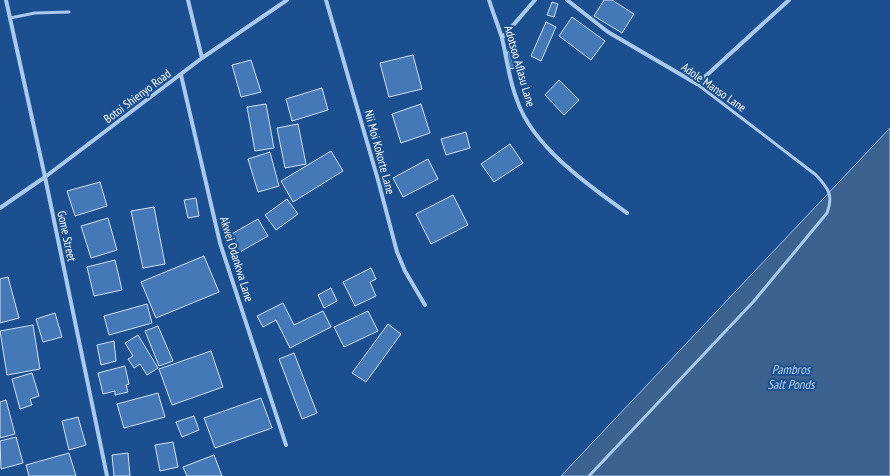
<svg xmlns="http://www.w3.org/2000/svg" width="890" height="476" font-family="'PT Sans Narrow',sans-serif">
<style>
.water{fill:#3c6290;stroke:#9cc4f0}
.building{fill:#4478b7;stroke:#cfe3fa}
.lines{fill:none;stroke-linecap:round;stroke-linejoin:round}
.lane{stroke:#a9c9ee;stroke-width:3}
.street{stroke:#a9c9ee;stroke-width:4}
.labels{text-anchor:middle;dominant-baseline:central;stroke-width:4;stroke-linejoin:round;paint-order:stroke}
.street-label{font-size:12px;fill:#fff;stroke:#1b4f8f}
.water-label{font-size:13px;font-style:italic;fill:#b5d3f5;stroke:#1b4f8f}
</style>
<rect width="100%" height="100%" fill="#1b4f8f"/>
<path class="water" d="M 890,128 L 890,476 L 561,476 Z"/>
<path class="building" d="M 604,0 L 612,0 L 634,14 L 622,33 L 594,16 Z
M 552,2 L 558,4 L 554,17 L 547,15 Z
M 572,17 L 605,41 L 591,60 L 559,36 Z
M 546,22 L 556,27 L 541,61 L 531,56 Z
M 516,51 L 517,68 L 508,69 L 507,52 Z
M 413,55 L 422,89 L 389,97 L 380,63 Z
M 251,60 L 261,92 L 241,97 L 232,65 Z
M 559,80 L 579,100 L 564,115 L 545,95 Z
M 322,88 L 328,110 L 292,121 L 286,99 Z
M 266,104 L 274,148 L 255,151 L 247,107 Z
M 421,104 L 430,133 L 401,143 L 392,114 Z
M 298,124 L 306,164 L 285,168 L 277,128 Z
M 466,132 L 470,148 L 446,155 L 441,139 Z
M 510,144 L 523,163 L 494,182 L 481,164 Z
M 331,151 L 343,171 L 293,202 L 281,181 Z
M 270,152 L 279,186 L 258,192 L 248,159 Z
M 428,159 L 438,179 L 403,197 L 393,178 Z
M 100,182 L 107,206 L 75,216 L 67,191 Z
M 453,195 L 468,225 L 431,244 L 416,214 Z
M 196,198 L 199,216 L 188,218 L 184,200 Z
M 287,199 L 298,214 L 276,230 L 265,215 Z
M 154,207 L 165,264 L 143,268 L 131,211 Z
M 108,218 L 117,250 L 91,258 L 81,226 Z
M 258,219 L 268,236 L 238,253 L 228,236 Z
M 204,256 L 219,292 L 156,318 L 141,282 Z
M 115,260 L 122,290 L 94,296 L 87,267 Z
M 371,268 L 376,279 L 370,282 L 376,296 L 355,306 L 343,282 Z
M 8,277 L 19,318 L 0,323 L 0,279 Z
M 331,288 L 337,301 L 324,308 L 318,295 Z
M 283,303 L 294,325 L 323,311 L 331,327 L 290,348 L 276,320 L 263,327 L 257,316 Z
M 147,304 L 152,323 L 109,335 L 104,316 Z
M 368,311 L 378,331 L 344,347 L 334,327 Z
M 55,313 L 62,337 L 43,342 L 36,319 Z
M 388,324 L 401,334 L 366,382 L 352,373 Z
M 33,325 L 40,369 L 7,375 L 0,331 Z
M 158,326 L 173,361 L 159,366 L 145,331 Z
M 138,335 L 158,368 L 147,375 L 140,364 L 134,368 L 128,359 L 133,356 L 125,343 Z
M 114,341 L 116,361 L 101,365 L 97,345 Z
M 211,351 L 223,387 L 172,405 L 159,369 Z
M 294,353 L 317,413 L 302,419 L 279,359 Z
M 125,366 L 129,384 L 126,385 L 128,392 L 115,395 L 115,391 L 103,394 L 98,373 Z
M 32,373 L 39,396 L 30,399 L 32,405 L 20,409 L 12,379 Z
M 158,393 L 165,417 L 124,428 L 117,404 Z
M 261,398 L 272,428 L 215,448 L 204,418 Z
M 6,400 L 15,434 L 0,438 L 0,402 Z
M 194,416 L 199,430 L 182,437 L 176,422 Z
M 78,417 L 86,445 L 69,450 L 62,421 Z
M 16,437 L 23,463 L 1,469 L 0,441 Z
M 173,442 L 178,467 L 160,471 L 155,445 Z
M 69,453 L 76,476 L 29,476 L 26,465 Z
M 128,453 L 130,476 L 114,476 L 112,455 Z
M 214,455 L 222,476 L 187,476 L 183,467 Z"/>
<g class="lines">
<path class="lane" d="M 10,18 L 35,13 L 69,12
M 589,476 L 754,301 L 827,213 C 834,195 828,188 816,175 L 697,84"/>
<path class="street" d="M 6,0 L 45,177 L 107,476
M 188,0 L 202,58
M 326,0 L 378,180 L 397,252 L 405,271 L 425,305
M 489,0 C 493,13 498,25 502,38 C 507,59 509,80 517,100 C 532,146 589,186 627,213
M 567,0 L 608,32 L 697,84 L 789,0
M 502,38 L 535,0
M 181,75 L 220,243 L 286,445
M 0,208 L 45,177 L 202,58 L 287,0"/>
</g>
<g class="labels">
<g class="street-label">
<text transform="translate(520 66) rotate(74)">Adotsoo Aflasu Lane</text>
<text transform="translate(714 87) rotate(35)">Adole Manso Lane</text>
<text transform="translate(137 96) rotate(-37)">Botoi Shienyo Road</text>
<text transform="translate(380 152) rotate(75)">Nii Moi Kokorte Lane</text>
<text transform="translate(67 236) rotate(78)">Gome Street</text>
<text transform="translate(237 259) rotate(73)">Akwei Odankwa Lane</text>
</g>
<g class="water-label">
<text x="791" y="369">Pambros<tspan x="791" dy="15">Salt Ponds</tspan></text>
</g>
</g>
</svg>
